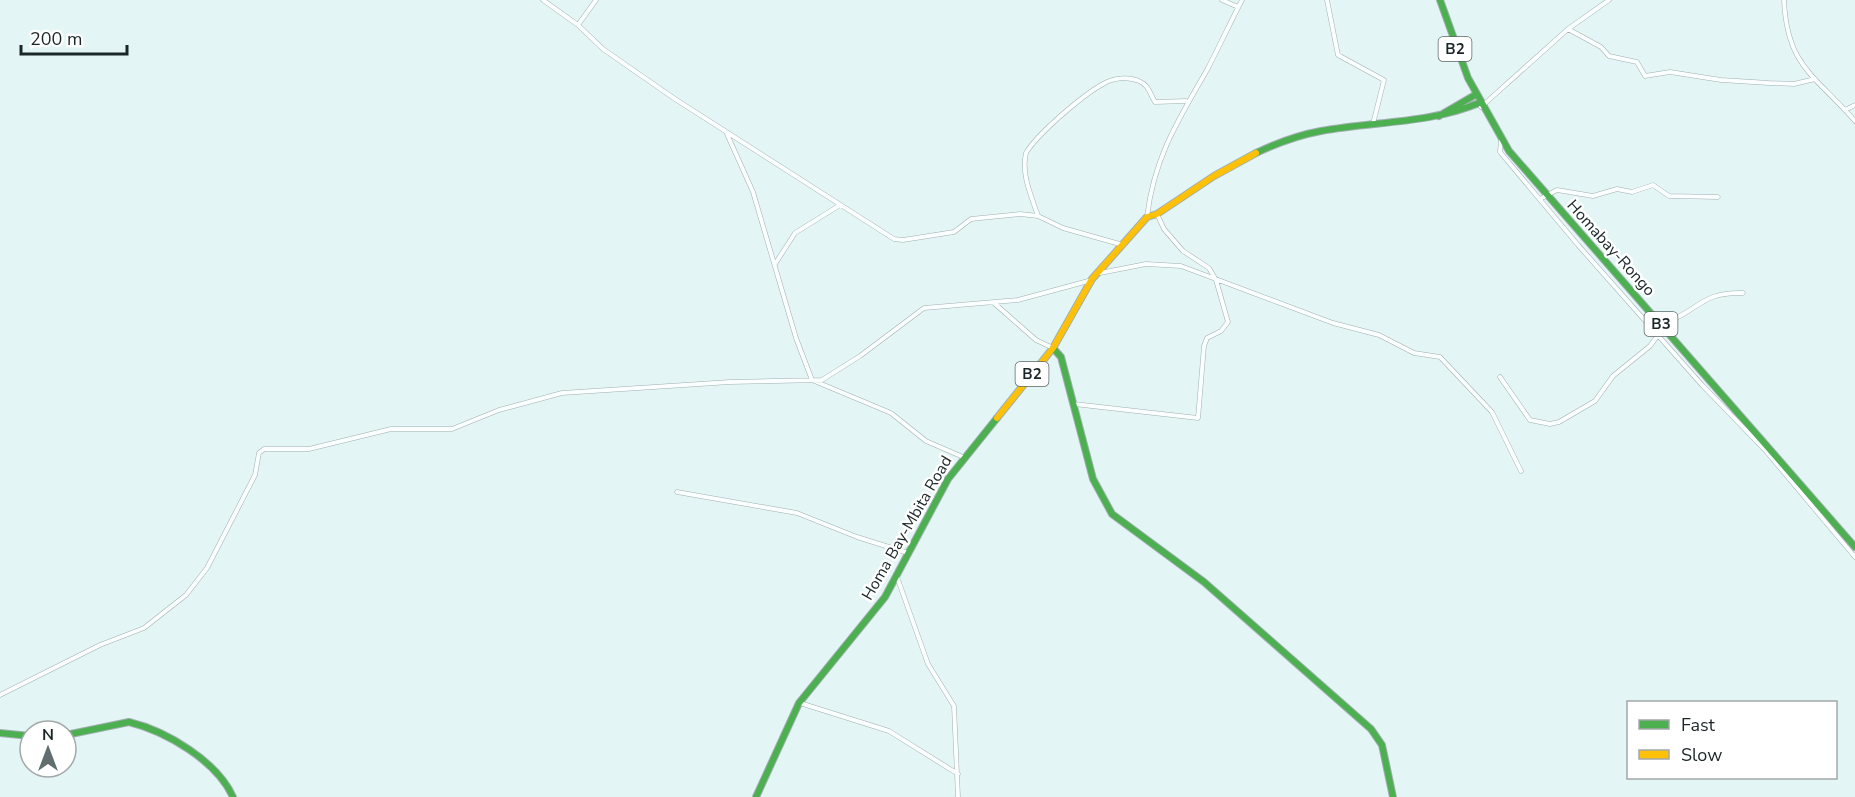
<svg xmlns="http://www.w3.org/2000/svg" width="1855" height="797" font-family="'Nunito Sans',sans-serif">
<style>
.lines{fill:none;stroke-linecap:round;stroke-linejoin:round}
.street-casing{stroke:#a1afaf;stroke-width:5}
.fast-casing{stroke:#a1afaf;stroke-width:8}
.slow-casing{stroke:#a1afaf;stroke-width:8}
.street{stroke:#fbfefe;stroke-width:4}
.fast{stroke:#4caf50;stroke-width:6}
.slow{stroke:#ffc107;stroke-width:6}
.labels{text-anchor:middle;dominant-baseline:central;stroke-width:5;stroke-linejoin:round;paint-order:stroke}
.shield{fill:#fff;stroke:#5f6768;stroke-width:1.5}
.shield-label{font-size:15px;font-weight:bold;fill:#1a2627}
.street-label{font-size:16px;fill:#1a2627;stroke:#fff}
</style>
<rect width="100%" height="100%" fill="#e3f5f5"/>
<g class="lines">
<defs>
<path id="street" d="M 543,0 L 578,25 L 603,49 L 675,99 L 894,239 L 903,240 L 954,232 L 971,219 L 1020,214 L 1038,216 L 1063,228 L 1123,245
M 1222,0 L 1238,7
M 1327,0 L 1338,55 L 1384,80 L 1373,124
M 1784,0 C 1787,67 1815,75 1855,121
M 578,25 L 596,0
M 1568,29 L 1601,47 L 1609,56 L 1637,62 L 1645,76 L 1670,72 L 1721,80 L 1769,83 L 1794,84 L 1815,79
M 1481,107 L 1568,29 L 1609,0
M 1845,110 L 1855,105
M 727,134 L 753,192 L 796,338 L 812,380 L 891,413 L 926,441 L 963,457
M 1501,139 L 1500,152 L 1578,245 L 1702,385 L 1765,450 L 1855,557
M 1540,199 L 1557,190 L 1593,196 L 1617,189 L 1632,192 L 1653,185 L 1669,196 L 1718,197
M 1038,216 C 1031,195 1021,174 1026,153 C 1037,134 1083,95 1103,84 C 1113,78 1128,76 1139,81 C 1149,85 1150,94 1155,102 L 1186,101
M 1147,217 C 1154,158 1178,120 1207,70 C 1219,47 1230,23 1242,0
M 775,264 L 795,233 L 840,205
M 1100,273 L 1146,264 L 1181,266 L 1333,323 L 1379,335 L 1414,353 L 1440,357 L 1492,412 L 1521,471
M 994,303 L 1036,340 L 1053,348
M 1658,320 L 1662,317 L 1672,320 C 1701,307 1704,292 1743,293
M 1500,377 L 1530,420 L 1550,424 L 1559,422 L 1595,401 L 1613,376 L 1650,346 L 1658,335
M 1074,404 L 1198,418 L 1204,346 L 1207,338 L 1221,331 L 1228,322 L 1216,280 L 1209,268 L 1183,251 L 1164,229 L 1157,214
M 677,492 L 797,513 L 857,537 L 908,553
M 897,577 L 928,664 L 954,706 L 958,797
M 0,695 L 100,645 L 144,628 L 186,595 L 207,568 L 255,475 L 259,453 L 264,449 L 309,449 L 391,429 L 452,429 L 499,410 L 562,393 L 730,382 L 822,380 L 860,356 L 924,308 L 1018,300 L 1092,280
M 800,703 L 889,731 L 958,774"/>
<path id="fast" d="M 1440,0 L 1468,78 L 1509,151 L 1855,547
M 1439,116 L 1475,95
M 1256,153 C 1277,143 1299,135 1321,131 C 1375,121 1428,124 1479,103
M 1053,348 L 1061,357 L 1093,479 L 1112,514 L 1204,582 L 1371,729 L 1382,745 L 1393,797
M 0,733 L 30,736
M 66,735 L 129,722 C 166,731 217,761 233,797
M 756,797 L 799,703 L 885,597 L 948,479 L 997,418"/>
<path id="slow" d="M 997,418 L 1053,348 L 1092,279 L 1147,217 L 1157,214 L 1214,176 L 1256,153"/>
</defs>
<use href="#street" class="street-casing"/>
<use href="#fast" class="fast-casing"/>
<use href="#slow" class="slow-casing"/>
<use href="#street" class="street"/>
<use href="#fast" class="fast"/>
<use href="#slow" class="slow"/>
</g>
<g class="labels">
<g class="shield">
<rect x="1438.5" y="37" width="33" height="24" rx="4.5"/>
<rect x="1644.5" y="312" width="33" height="24" rx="4.5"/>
<rect x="1015.5" y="362" width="33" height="24" rx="4.5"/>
</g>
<g class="shield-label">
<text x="1455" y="49">B2</text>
<text x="1661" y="324">B3</text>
<text x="1032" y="374">B2</text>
</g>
<g class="street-label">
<text transform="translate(1611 248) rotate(48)">Homabay-Rongo</text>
<text transform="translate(907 528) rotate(-60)">Homa Bay-Mbita Road</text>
</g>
</g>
<rect x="1627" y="701" width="210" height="78" fill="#ffffff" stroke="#a3a8a9" stroke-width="1.5"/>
<rect x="1639" y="720" width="30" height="9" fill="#4caf50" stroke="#a3a8a9" stroke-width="1.5"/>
<text x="1681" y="731" font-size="18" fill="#1a2627">Fast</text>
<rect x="1639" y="750" width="30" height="9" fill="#ffc107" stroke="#a3a8a9" stroke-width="1.5"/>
<text x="1681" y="761" font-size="18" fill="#1a2627">Slow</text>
<g transform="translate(48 749)"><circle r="28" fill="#ffffff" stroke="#a3a8a9" stroke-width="1.5"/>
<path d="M0-4.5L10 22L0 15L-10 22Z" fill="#606e6f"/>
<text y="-9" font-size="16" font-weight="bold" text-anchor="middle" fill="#1a2627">N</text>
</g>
<path d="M21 45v9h106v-9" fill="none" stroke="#1a2627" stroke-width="3"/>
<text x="30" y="45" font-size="18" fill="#1a2627" stroke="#ffffff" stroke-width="4.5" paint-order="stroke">200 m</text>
</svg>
